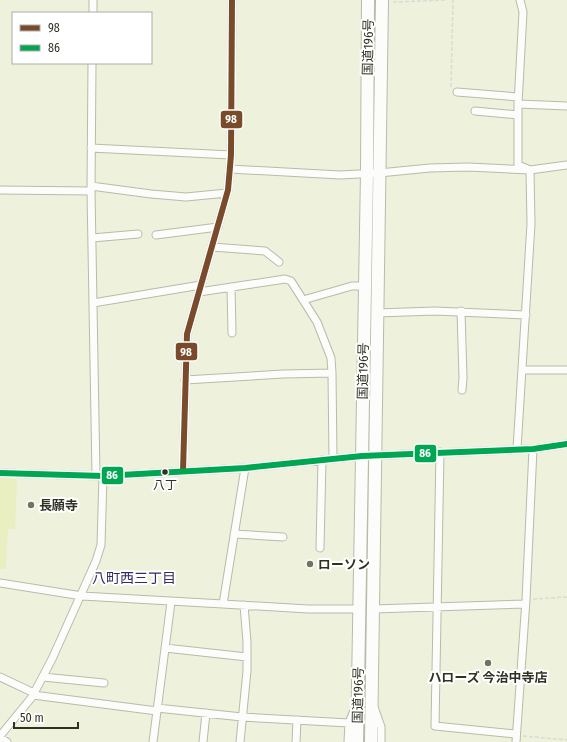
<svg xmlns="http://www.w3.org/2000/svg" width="567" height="742" font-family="'Fira Sans Condensed','Noto Sans JP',sans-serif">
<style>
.green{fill:#eaefc2}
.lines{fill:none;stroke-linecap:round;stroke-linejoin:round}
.street-casing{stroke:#b8bbaa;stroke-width:9}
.highway-casing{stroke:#b8bbaa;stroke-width:14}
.path{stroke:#dadbd5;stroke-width:1.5;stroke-dasharray:4 2;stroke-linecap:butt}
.street{stroke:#fcfdfa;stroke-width:7}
.highway{stroke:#fcfdfa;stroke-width:12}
.bus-1-casing{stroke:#fff;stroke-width:9}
.bus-2-casing{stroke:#fff;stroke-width:9}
.bus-1{stroke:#7a4b2a;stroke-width:6}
.bus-2{stroke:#00a651;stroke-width:6}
.bus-dot{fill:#303123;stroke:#fff;stroke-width:1.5}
.poi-dot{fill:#727463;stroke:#fff;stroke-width:1.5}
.labels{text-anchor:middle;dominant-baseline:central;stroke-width:4;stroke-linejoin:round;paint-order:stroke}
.bus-label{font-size:12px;fill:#303123;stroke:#fff}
.street-label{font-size:13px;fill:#303123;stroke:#fff}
.poi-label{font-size:13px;font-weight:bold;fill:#303123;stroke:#fff;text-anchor:start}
.neighbourhood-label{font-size:14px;fill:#372b67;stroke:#fff}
.line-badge{stroke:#fff;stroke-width:1.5}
.badge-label{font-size:11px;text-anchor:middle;font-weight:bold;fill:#fff}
</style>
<rect width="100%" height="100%" fill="#eef1db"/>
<path class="green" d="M 0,478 L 17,479 L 15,529 L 8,529 L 6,569 L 0,569 Z"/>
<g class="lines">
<defs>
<path id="street" d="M 93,13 L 93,0
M 92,63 L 91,191 L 96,475
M 457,92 L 518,97
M 518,104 L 567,106
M 475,111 L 518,115
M 91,148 L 231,155
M 230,169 L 340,175 L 379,173 L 430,168 L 468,167 L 530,170 L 567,165
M 91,186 L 151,194 L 186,197 L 227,193
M 0,190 L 91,191
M 156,235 L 218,227
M 92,238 L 138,234
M 212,247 L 265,251 L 279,262
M 231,287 L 232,333
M 199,292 L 285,279 L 291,281 L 317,322 L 331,358 L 332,373 L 333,459
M 303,300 L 352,286 L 365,286
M 93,303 L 201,285
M 461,311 L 463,378 L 462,390
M 377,313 L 435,311 L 526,315
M 522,370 L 567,370
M 185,380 L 283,374 L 332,373
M 517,449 L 531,224 L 530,170 L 518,165 L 518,104 L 523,12 L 520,0
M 440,452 L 435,726 L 516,734
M 183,471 L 187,334 L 228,190 L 231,155 L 232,0
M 0,473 L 103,476 L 245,468 L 362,456 L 533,449 L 567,444
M 234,534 L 283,537
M 320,548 L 322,460
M 0,583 L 82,596 L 223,604 L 245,468
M 223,604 L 308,609 L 361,609
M 374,609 L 525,604
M 165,648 L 247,657
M 0,677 L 34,693
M 43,677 L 104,683
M 33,695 L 157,711
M 374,707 L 381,727 L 381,742
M 157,708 L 242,717 L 349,723
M 0,736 L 32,697 L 52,659 L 96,561 L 101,545 L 103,476
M 0,738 L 7,742
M 153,742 L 171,602
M 203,742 L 206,713
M 240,742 L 247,671 L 247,642 L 244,605
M 296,742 L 297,720
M 348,742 L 349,723 L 355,708
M 516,742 L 526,600 L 533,449"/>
<path id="highway" d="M 357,742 L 367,173 L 368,0
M 371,742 L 382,0"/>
</defs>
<use href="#street" class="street-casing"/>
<use href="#highway" class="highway-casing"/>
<path class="path" d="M 393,2 L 447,0
M 451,87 L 453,0
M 533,599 L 567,597
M 523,736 L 567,740"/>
<use href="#street" class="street"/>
<use href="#highway" class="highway"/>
<defs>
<path id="bus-1" d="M 183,471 L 187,334 L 228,190 L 231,155 L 232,0"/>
<path id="bus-2" d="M 0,473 L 103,476 L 245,468 L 362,456 L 533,449 L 567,444"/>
</defs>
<use href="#bus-1" class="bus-1-casing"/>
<use href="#bus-2" class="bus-2-casing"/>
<use href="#bus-1" class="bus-1"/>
<use href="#bus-2" class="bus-2"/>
</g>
<circle class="bus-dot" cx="165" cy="472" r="3.5"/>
<g class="poi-dot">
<circle cx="31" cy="505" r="4"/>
<circle cx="310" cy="564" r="4"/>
<circle cx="488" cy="663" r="4"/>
</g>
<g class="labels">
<g class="bus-label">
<text x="165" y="485">八丁</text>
</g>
<g class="street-label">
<text transform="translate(368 47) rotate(-89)">国道196号</text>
<text transform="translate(363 371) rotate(-89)">国道196号</text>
<text transform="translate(358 695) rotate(-89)">国道196号</text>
</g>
<g class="poi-label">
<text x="39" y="505">長願寺</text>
<text x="318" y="564">ローソン</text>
<text x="488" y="677" text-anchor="middle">ハローズ 今治中寺店</text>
</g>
<g class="neighbourhood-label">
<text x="134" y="578">八町西三丁目</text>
</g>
</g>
<g class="line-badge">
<rect x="220" y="110" width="23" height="19" rx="4" fill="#7a4b2a"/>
<rect x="175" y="342" width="23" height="19" rx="4" fill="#7a4b2a"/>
<rect x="414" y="444" width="23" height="19" rx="4" fill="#00a651"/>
<rect x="101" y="466" width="23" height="19" rx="4" fill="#00a651"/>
</g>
<g class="badge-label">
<text x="231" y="123">98</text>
<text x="186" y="356">98</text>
<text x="425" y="457">86</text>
<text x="112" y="479">86</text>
</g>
<rect x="12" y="12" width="140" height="52" fill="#ffffff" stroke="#acada7"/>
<rect x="20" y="25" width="20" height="6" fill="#7a4b2a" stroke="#acada7"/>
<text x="48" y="32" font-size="12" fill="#303123">98</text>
<rect x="20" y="45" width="20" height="6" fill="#00a651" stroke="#acada7"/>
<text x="48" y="52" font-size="12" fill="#303123">86</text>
<path d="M14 722v6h64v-6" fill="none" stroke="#303123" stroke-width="2"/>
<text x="20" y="722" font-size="12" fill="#303123" stroke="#ffffff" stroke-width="3" paint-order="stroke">50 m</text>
</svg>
